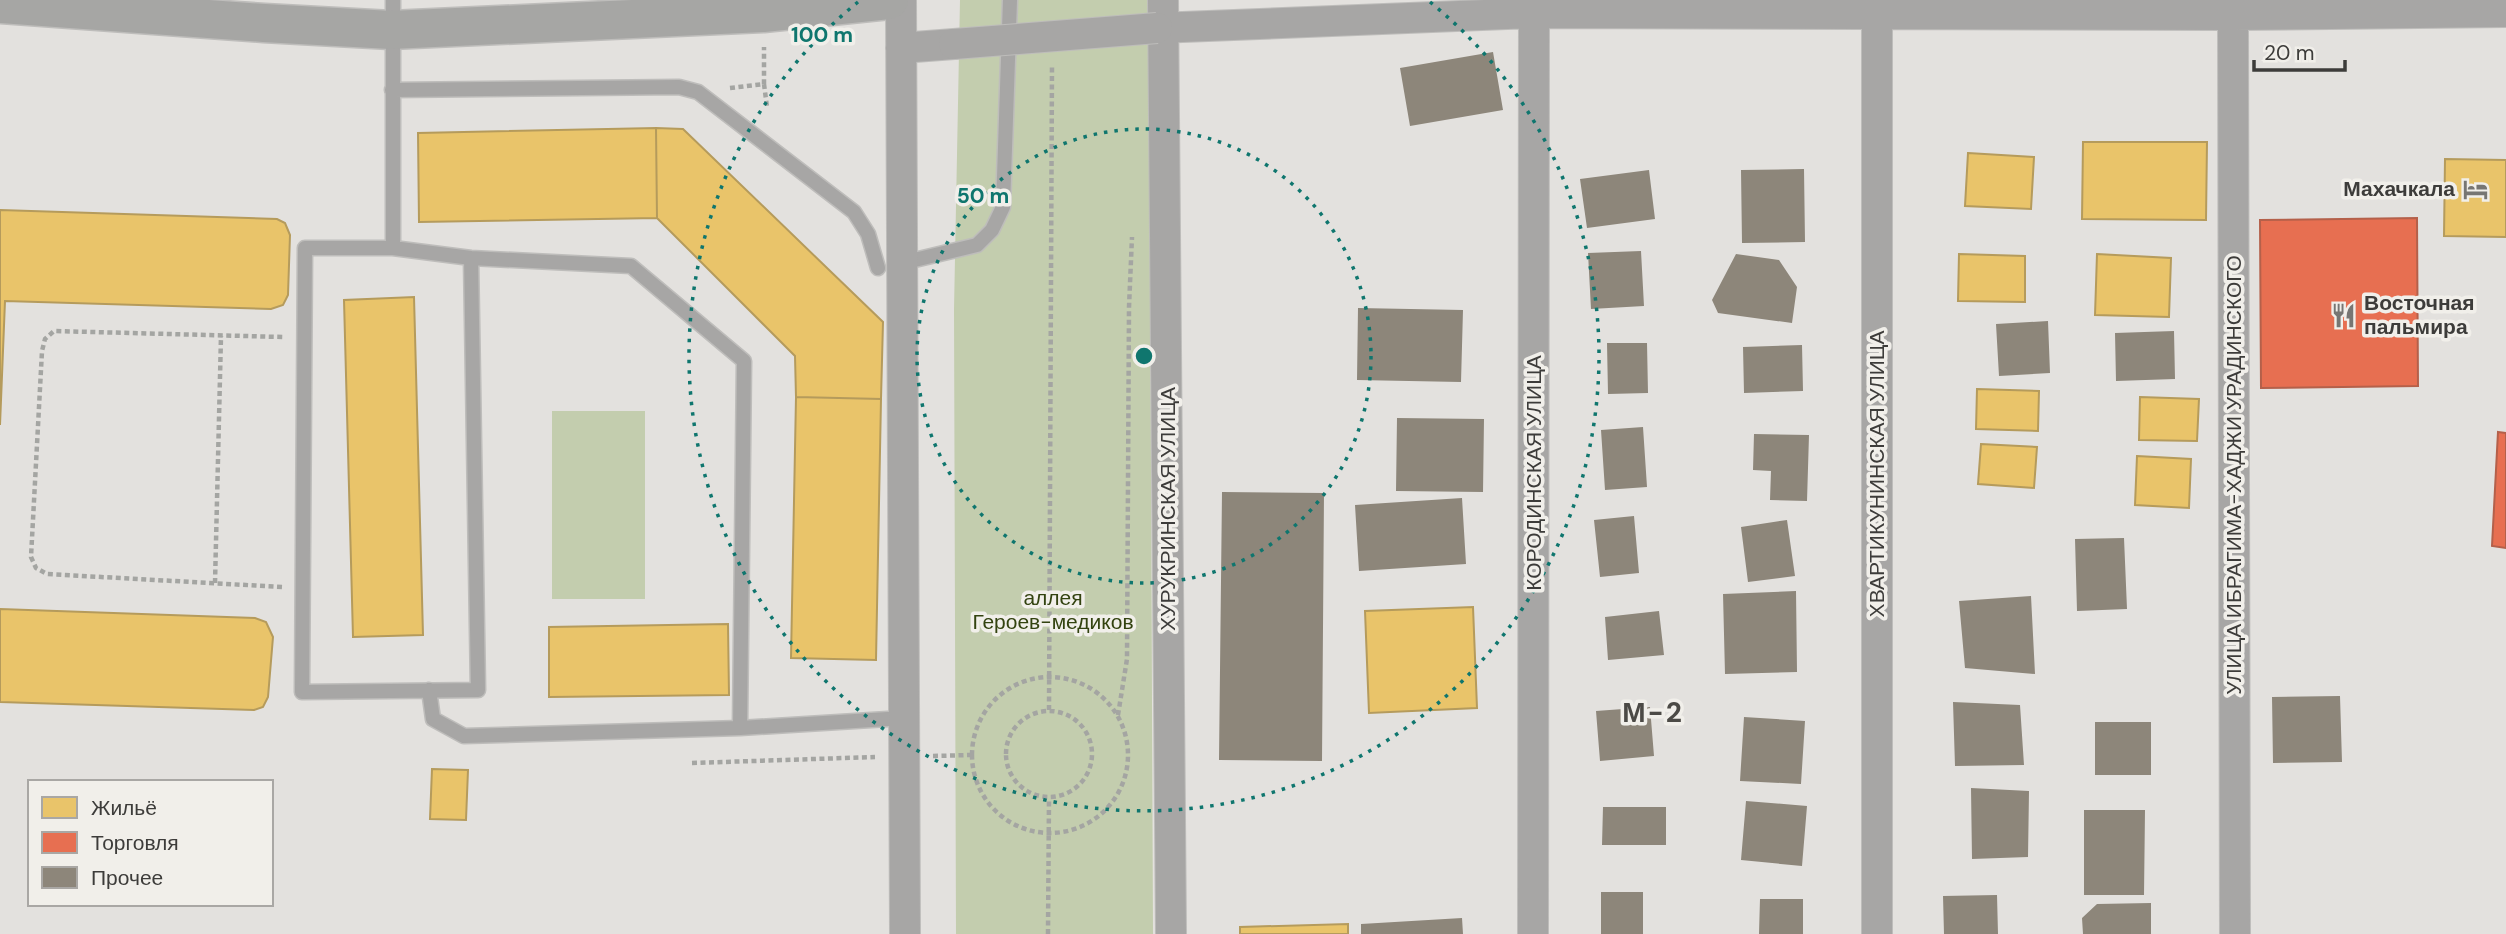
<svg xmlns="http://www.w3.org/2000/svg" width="2506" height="934" font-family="'DM Sans',sans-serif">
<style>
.green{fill:#c3cdae}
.homes{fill:#e9c46a;stroke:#b59b5c;stroke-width:2}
.shops{fill:#e76f51;stroke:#b4604a;stroke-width:2}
.building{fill:#8d867a}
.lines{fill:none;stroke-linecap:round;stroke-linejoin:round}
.lane-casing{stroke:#bebdbb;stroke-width:17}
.street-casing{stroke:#bebdbb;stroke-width:32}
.secondary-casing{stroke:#bebdbb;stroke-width:41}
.path{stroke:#a4a5a2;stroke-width:4.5;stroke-dasharray:5 3.5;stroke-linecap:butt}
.lane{stroke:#a7a6a5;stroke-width:14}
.street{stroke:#a7a6a5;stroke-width:30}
.secondary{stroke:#a6a6a4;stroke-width:38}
.street-bridge-casing{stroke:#bebdbb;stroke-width:32;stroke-linecap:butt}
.street-bridge{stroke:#a7a6a5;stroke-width:30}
.ring{fill:none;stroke:#0f766e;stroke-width:3.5;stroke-dasharray:3.5 7}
.labels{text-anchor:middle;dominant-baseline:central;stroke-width:7;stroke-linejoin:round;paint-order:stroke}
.poi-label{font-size:21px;font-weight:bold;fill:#3d3c3a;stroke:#f1efea;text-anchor:end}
.street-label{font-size:21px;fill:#3d3c3a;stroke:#f1efea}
.park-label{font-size:21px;fill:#334310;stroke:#f1efea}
.district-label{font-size:28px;font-weight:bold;letter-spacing:2px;fill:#4c4a46;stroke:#f1efea}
.centre{fill:#0f766e;stroke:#f1efea;stroke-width:3.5}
.ring-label{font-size:21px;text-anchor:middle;font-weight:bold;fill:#0f766e;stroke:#f1efea;stroke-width:7;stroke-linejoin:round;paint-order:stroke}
</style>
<rect width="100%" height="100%" fill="#e3e1de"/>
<path class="green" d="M 960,0 L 1149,0 L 1153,934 L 956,934 L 954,310 Z
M 552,411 L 645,411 L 645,599 L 552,599 Z"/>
<path class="homes" d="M 656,128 L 683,129 L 883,322 L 881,399 L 796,397 L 795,356 L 657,218 Z
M 656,128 L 657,218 L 419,222 L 418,133 Z
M 2083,142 L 2207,142 L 2206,220 L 2082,219 Z
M 1968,153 L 2034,157 L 2031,209 L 1965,206 Z
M 2445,159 L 2506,160 L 2506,237 L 2444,236 Z
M 0,210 L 277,219 L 285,223 L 290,235 L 288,295 L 283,305 L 271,309 L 5,301 L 0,425 Z
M 1959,254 L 2025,256 L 2025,302 L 1958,301 Z
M 2097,254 L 2171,258 L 2169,317 L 2095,315 Z
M 414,297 L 423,635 L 353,637 L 344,300 Z
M 1977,389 L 2039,391 L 2038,431 L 1976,429 Z
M 796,397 L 881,399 L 876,660 L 791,658 Z
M 2140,397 L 2199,399 L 2197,441 L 2139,440 Z
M 1981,444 L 2037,447 L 2034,488 L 1978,484 Z
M 2137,456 L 2191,459 L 2189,508 L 2135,505 Z
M 1473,607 L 1477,708 L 1369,713 L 1365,611 Z
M 0,609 L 255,618 L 266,622 L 273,637 L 268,697 L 263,707 L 254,710 L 0,702 Z
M 728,624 L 729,695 L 549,697 L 549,627 Z
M 432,769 L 468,770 L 466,820 L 430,819 Z
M 1348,924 L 1348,934 L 1240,934 L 1240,927 Z"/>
<path class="shops" d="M 2417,218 L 2418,386 L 2261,388 L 2260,220 Z
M 2498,432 L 2506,433 L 2506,548 L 2492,546 Z"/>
<path class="building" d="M 1493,52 L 1503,110 L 1410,126 L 1400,68 Z
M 1804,169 L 1805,242 L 1742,243 L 1741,170 Z
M 1649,170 L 1655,219 L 1587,228 L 1580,179 Z
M 1641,251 L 1644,306 L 1591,309 L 1588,253 Z
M 1736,254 L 1779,260 L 1797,287 L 1792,323 L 1718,313 L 1712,300 Z
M 1358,308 L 1463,310 L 1461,382 L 1357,380 Z
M 2048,321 L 2050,373 L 1999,376 L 1996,324 Z
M 2174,331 L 2175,379 L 2116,381 L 2115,333 Z
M 1607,343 L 1647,343 L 1648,393 L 1608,394 Z
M 1802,345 L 1803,391 L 1744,393 L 1743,347 Z
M 1397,418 L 1484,419 L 1483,492 L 1396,491 Z
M 1643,427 L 1647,487 L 1605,490 L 1601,430 Z
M 1754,434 L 1809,435 L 1807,501 L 1770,500 L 1771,471 L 1753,470 Z
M 1222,492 L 1324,493 L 1322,761 L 1219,760 Z
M 1462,498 L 1466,564 L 1359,571 L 1355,505 Z
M 1634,516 L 1639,573 L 1600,577 L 1594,520 Z
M 1787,520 L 1795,576 L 1748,582 L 1741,527 Z
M 2124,538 L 2127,609 L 2077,611 L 2075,539 Z
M 1796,591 L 1797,672 L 1725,674 L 1723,594 Z
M 2031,596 L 2035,674 L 1965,668 L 1959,601 Z
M 1659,611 L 1664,655 L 1608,660 L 1605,617 Z
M 2340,696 L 2342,762 L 2273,763 L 2272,697 Z
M 1953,702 L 2020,705 L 2024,765 L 1955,766 Z
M 1650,707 L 1654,756 L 1600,761 L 1596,711 Z
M 1744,717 L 1805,721 L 1801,784 L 1740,781 Z
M 2095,722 L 2151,722 L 2151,775 L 2095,775 Z
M 1971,788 L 2029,791 L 2028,857 L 1972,859 Z
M 1746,801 L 1807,806 L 1802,866 L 1741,860 Z
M 1603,807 L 1666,807 L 1666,845 L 1602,845 Z
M 2084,810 L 2145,810 L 2144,895 L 2084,895 Z
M 1601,892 L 1643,892 L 1643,934 L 1601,934 Z
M 1997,895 L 1998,934 L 1944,934 L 1943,896 Z
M 1760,899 L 1803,899 L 1803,934 L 1759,934 Z
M 2151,903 L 2151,934 L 2083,934 L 2082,918 L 2097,904 Z
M 1462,918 L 1463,934 L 1361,934 L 1361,924 Z"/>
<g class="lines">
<defs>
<path id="lane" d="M 393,0 L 393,248 L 471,258 L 631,266 L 744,361 L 740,728
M 392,90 L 679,87 L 698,92 L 854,212 L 868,234 L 878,268
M 393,248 L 305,248 L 302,692 L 478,690 L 471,258
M 902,263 L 977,245 L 992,230 L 1003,207 L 1010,0
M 429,690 L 433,719 L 464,736 L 740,728 L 904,718"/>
<path id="street" d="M 901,0 L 905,934
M 1163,0 L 1171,934
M 2233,15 L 2235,934
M 1157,28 L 1535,13 L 2233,15 L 2506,12
M 901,48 L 954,44
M 1533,934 L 1534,0
M 1877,934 L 1877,14"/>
<path id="secondary" d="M 0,4 L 264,23 L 391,30 L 763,13 L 889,0"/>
</defs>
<use href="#lane" class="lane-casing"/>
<use href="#street" class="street-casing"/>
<use href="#secondary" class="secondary-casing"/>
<path class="path" d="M 764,84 L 767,107
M 730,88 L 764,84 L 764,47
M 215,583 L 221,336
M 282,587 L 47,574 L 36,568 L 31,557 L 42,351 L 45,339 L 54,331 L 283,337
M972 755a78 78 0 1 1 156 0a78 78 0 1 1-156 0Z
M 1049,710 L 1052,64
M1006 754a43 43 0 1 1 86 0a43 43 0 1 1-86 0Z
M 1118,715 L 1127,659 L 1129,307 L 1132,237
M 933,756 L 971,755
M 692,763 L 875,757
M 1048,934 L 1049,798"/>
<use href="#lane" class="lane"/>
<use href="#street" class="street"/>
<use href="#secondary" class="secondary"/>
<defs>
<path id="street-bridge" d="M 954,44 L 1157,28"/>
</defs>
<use href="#street-bridge" class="street-bridge-casing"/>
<use href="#street-bridge" class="street-bridge"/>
</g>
<g class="ring">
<circle cx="1144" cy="356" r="227"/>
<path d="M1430 2A455 455 0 1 1 858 2"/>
</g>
<defs>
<symbol id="hotel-bare" viewBox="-9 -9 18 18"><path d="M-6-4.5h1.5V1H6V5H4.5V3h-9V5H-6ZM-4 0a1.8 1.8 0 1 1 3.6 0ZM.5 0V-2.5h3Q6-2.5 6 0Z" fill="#777673" stroke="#f1efea" stroke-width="2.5" paint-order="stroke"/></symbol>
<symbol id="restaurant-bare" viewBox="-9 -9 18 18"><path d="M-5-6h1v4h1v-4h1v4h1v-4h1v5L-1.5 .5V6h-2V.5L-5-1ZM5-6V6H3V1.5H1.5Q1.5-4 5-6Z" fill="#777673" stroke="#f1efea" stroke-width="2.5" paint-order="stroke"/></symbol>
</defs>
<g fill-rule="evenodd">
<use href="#hotel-bare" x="2458" y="172" width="35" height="35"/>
<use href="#restaurant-bare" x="2326" y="298" width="35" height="35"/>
</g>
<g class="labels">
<g class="poi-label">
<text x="2455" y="189">Махачкала</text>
<text x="2364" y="303" text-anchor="start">Восточная<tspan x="2364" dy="24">пальмира</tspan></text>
</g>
<g class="street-label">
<text transform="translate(1534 473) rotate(-90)">КОРОДИНСКАЯ УЛИЦА</text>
<text transform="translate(1877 474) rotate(-90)">ХВАРТИКУНИНСКАЯ УЛИЦА</text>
<text transform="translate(2234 475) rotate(-90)">УЛИЦА ИБРАГИМА-ХАДЖИ УРАДИНСКОГО</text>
<text transform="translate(1168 509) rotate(-90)">ХУРУКРИНСКАЯ УЛИЦА</text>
</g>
<g class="park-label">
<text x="1053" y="598">аллея<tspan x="1053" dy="24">Героев-медиков</tspan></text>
</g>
<g class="district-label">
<text x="1653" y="712">М-2</text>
</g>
</g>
<circle cx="1144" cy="356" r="10" class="centre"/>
<g class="ring-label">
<text x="822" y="42">100 m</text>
<text x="983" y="203">50 m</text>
</g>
<rect x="28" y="780" width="245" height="126" fill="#f1efea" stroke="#a9a7a4" stroke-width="2"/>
<rect x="42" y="797" width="35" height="21" fill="#e9c46a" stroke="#a9a7a4" stroke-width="2"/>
<text x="91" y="815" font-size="21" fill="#3d3c3a">Жильё</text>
<rect x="42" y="832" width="35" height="21" fill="#e76f51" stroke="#a9a7a4" stroke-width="2"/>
<text x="91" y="850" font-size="21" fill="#3d3c3a">Торговля</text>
<rect x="42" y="867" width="35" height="21" fill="#8d867a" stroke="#a9a7a4" stroke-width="2"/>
<text x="91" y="885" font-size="21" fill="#3d3c3a">Прочее</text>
<path d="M2254 60v10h91v-10" fill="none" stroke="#3d3c3a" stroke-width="3.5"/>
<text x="2264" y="60" font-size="21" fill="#3d3c3a" stroke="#f1efea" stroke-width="5" paint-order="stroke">20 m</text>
</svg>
